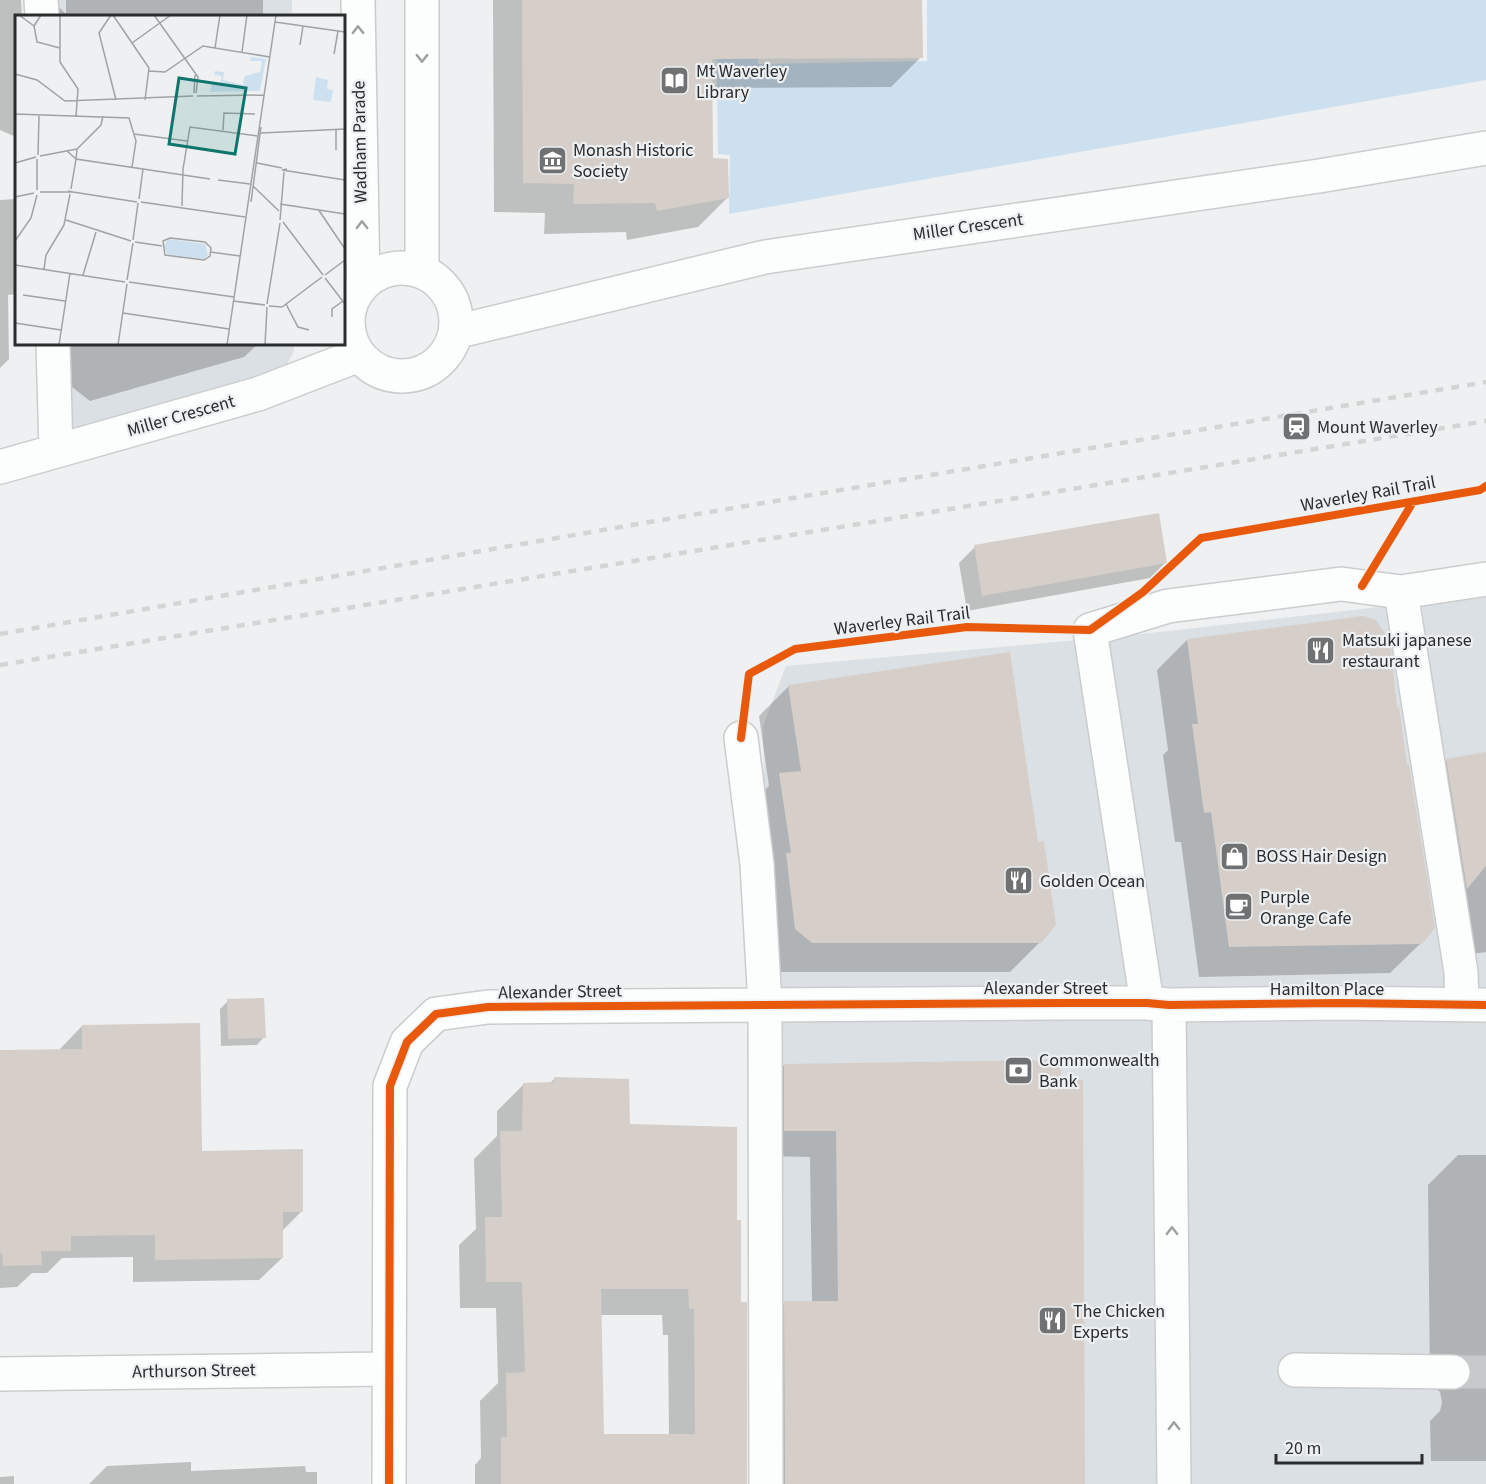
<svg xmlns="http://www.w3.org/2000/svg" width="1486" height="1484" font-family="'Source Sans 3',sans-serif">
<style>
.built{fill:#dbe0e4}
.green{fill:#cde0f0}
.shadow{fill:#0003;fill-rule:evenodd}
.building{fill:#d5cec9;fill-rule:evenodd}
.lines{fill:none;stroke-linecap:round;stroke-linejoin:round}
.minor-tunnel{stroke:#c7c9ca;stroke-width:33;stroke-dasharray:33 16;stroke-linecap:butt}
.minor-casing{stroke:#cbcccd;stroke-width:36}
.minor{stroke:#fcfdfd;stroke-width:33}
.rail{stroke:#d3d4d4;stroke-width:4.5;stroke-dasharray:8 8;stroke-linecap:butt}
.cycleway-casing{stroke:#edf0f2;stroke-width:11}
.cycleway{stroke:#e8590c;stroke-width:8}
.oneway{stroke:#9e9f9f}
.labels{text-anchor:middle;dominant-baseline:central;stroke-width:4.5;stroke-linejoin:round;paint-order:stroke}
.poi-label{font-size:18px;fill:#2b2c2d;stroke:#edf0f2;text-anchor:start}
.street-label{font-size:18px;fill:#2b2c2d;stroke:#edf0f2}
.inset-road{fill:none;stroke:#a0a2a3;stroke-width:1.5}
.view{fill:#0f766e;fill-opacity:0.15;stroke:#0f766e;stroke-width:3}
.inset-edge{fill:none;stroke:#2b2c2d;stroke-width:3}
</style>
<rect width="100%" height="100%" fill="#eef0f1"/>
<path class="built" d="M 49,0 L 292,0 L 292,16 L 49,16 Z
M 59,344 L 294,344 L 294,351 L 285,368 L 62,433 Z
M 1486,593 L 1486,1484 L 780,1484 L 763,726 L 786,666 L 1124,636 L 1423,602 Z"/>
<path class="green" d="M 716,0 L 758,0 L 758,64 L 927,61 L 927,0 L 1486,0 L 1486,80 L 729,214 L 730,155 L 718,154 Z"/>
<path class="shadow" d="M 0,0 L 21,0 L 22,16 L 16,16 L 16,137 L 0,130 Z
M 66,0 L 263,0 L 263,16 L 52,16 L 60,8 L 66,14 Z
M 493,0 L 920,0 L 921,57 L 891,87 L 711,88 L 712,160 L 728,197 L 698,227 L 627,240 L 626,232 L 544,234 L 545,213 L 494,212 Z
M 16,199 L 16,294 L 8,295 L 9,359 L 0,368 L 0,200 Z
M 70,344 L 258,344 L 244,357 L 90,401 L 72,387 Z
M 975,547 L 1166,562 L 1150,578 L 967,611 L 959,563 Z
M 1187,640 L 1421,943 L 1390,973 L 1199,977 L 1181,842 L 1175,842 L 1163,755 L 1168,750 L 1157,670 Z
M 789,686 L 1040,942 L 1010,972 L 782,972 L 766,959 L 750,804 L 769,786 L 759,716 Z
M 1486,754 L 1486,952 L 1465,955 L 1424,783 L 1447,760 Z
M 228,1001 L 264,1037 L 257,1045 L 221,1046 L 220,1009 Z
M 82,1026 L 200,1152 L 302,1211 L 282,1231 L 282,1258 L 259,1280 L 133,1282 L 133,1257 L 62,1258 L 47,1273 L 32,1273 L 17,1287 L 0,1288 L 0,1052 L 60,1051 L 60,1049 Z
M 1058,1061 L 1084,1484 L 759,1484 L 758,1329 L 785,1303 L 812,1303 L 810,1157 L 758,1156 L 758,1092 L 784,1065 Z
M 554,1079 L 628,1126 L 736,1222 L 746,1484 L 475,1484 L 475,1465 L 481,1458 L 480,1401 L 498,1383 L 496,1308 L 460,1308 L 459,1245 L 476,1229 L 474,1159 L 497,1136 L 497,1111 L 523,1085 L 549,1084 ZM 600,1315 L 662,1315 L 663,1335 L 668,1335 L 669,1436 L 603,1435 Z
M 1458,1155 L 1486,1155 L 1486,1461 L 1431,1461 L 1430,1421 L 1440,1411 L 1442,1402 L 1440,1392 L 1433,1386 L 1430,1385 L 1428,1185 Z
M 191,1462 L 191,1471 L 305,1466 L 306,1472 L 317,1472 L 317,1484 L 89,1484 L 107,1466 Z
M 14,1476 L 14,1484 L 0,1484 L 0,1477 Z"/>
<path class="building" d="M 522,0 L 922,0 L 923,58 L 712,59 L 713,158 L 728,159 L 729,198 L 657,211 L 655,203 L 573,204 L 574,184 L 523,183 Z
M 1159,513 L 1167,563 L 982,596 L 974,545 Z
M 1363,616 L 1376,620 L 1390,641 L 1397,707 L 1399,707 L 1407,765 L 1409,765 L 1435,928 L 1422,944 L 1229,947 L 1211,812 L 1204,813 L 1192,724 L 1198,724 L 1187,639 Z
M 1010,652 L 1038,842 L 1044,841 L 1056,925 L 1041,943 L 812,943 L 795,929 L 786,853 L 791,853 L 779,773 L 801,771 L 788,685 Z
M 1486,752 L 1486,866 L 1467,889 L 1446,759 Z
M 264,998 L 266,1038 L 228,1039 L 227,999 Z
M 200,1023 L 202,1151 L 303,1149 L 303,1212 L 283,1212 L 283,1258 L 155,1260 L 155,1235 L 71,1236 L 71,1251 L 41,1251 L 42,1265 L 3,1266 L 2,1253 L 0,1253 L 0,1050 L 82,1049 L 82,1025 Z
M 1060,1060 L 1061,1077 L 1083,1080 L 1085,1484 L 785,1484 L 784,1301 L 838,1301 L 836,1131 L 784,1131 L 784,1064 Z
M 554,1077 L 629,1079 L 630,1124 L 737,1127 L 737,1220 L 741,1220 L 741,1302 L 747,1302 L 747,1484 L 501,1484 L 501,1437 L 507,1437 L 506,1373 L 525,1372 L 522,1282 L 486,1282 L 485,1217 L 502,1217 L 500,1131 L 522,1131 L 523,1083 L 554,1082 ZM 601,1289 L 688,1289 L 689,1309 L 694,1309 L 695,1434 L 604,1434 Z"/>
<g class="lines">
<path class="minor-tunnel" d="M 1453,1372 L 1486,1372"/>
<defs>
<path id="minor" d="M 41,0 L 42,16
M 358,0 L 363,284
M348 322a54 54 0 1 1 108 0a54 54 0 1 1-108 0Z
M 422,272 L 422,0
M 455,332 L 765,257 L 1319,176 L 1486,148
M 53,344 L 56,451
M 0,467 L 258,394 L 359,355
M 1401,592 L 1461,972 L 1462,1004
M 741,738 L 757,864 L 765,1005 L 766,1484
M 1147,1003 L 1090,630 L 1168,606 L 1341,584 L 1401,592 L 1486,579
M 1169,1005 L 1174,1484
M 1295,1370 L 1453,1372
M 0,1374 L 389,1369
M 389,1484 L 390,1086 L 407,1042 L 436,1014 L 488,1007 L 1068,1003 L 1147,1003 L 1169,1005 L 1341,1003 L 1486,1005"/>
</defs>
<use href="#minor" class="minor-casing"/>
<use href="#minor" class="minor"/>
<path class="rail" d="M 0,634 L 638,524 L 1486,382
M 0,665 L 1486,421"/>
<defs>
<path id="cycleway" d="M 1362,586 L 1413,502
M 741,738 L 749,674 L 795,649 L 967,627 L 1090,630 L 1143,592 L 1201,538 L 1480,490 L 1486,486
M 389,1484 L 390,1086 L 407,1042 L 436,1014 L 488,1007 L 1068,1003 L 1147,1003 L 1169,1005 L 1341,1003 L 1486,1005"/>
</defs>
<use href="#cycleway" class="cycleway-casing"/>
<use href="#cycleway" class="cycleway"/>
</g>
<defs><path id="oneway-chevron" d="M-2-3.5L2.5 0L-2 3.5" fill="none" stroke-width="1.6" stroke-linecap="round" stroke-linejoin="round" transform="scale(1.5)"/></defs>
<g class="oneway">
<use href="#oneway-chevron" transform="translate(358 30) rotate(-91)"/>
<use href="#oneway-chevron" transform="translate(422 58) rotate(90)"/>
<use href="#oneway-chevron" transform="translate(362 225) rotate(-91)"/>
<use href="#oneway-chevron" transform="translate(1172 1231) rotate(-91)"/>
<use href="#oneway-chevron" transform="translate(1174 1426) rotate(-91)"/>
</g>
<defs>
<symbol id="library-square" viewBox="-11 -11 22 22"><rect x="-9" y="-9" width="18" height="18" rx="4" fill="#6f7172" stroke="#edf0f2"/><path d="M-6-4Q-3-5.5-.7-3.5V5Q-3 3-6 4ZM6-4Q3-5.5 .7-3.5V5Q3 3 6 4Z" fill="#fff"/></symbol>
<symbol id="museum-square" viewBox="-11 -11 22 22"><rect x="-9" y="-9" width="18" height="18" rx="4" fill="#6f7172" stroke="#edf0f2"/><path d="M0-6L6-3V-2H-6V-3ZM-5-1h2V3h-2ZM-1-1h2V3h-2ZM3-1h2V3H3ZM-6 4H6V6H-6Z" fill="#fff"/></symbol>
<symbol id="station-square" viewBox="-11 -11 22 22"><rect x="-9" y="-9" width="18" height="18" rx="4" fill="#6f7172" stroke="#edf0f2"/><path d="M-3-6H3Q5-6 5-4V2Q5 4 3 4L4.5 6H3L1.5 4h-3L-3 6H-4.5L-3 4Q-5 4-5 2V-4Q-5-6-3-6ZM-3.5-4v3h7v-3ZM-3.5 1v1.5H-2V1ZM2 1v1.5H3.5V1Z" fill="#fff"/></symbol>
<symbol id="restaurant-square" viewBox="-11 -11 22 22"><rect x="-9" y="-9" width="18" height="18" rx="4" fill="#6f7172" stroke="#edf0f2"/><path d="M-5-6h1v4h1v-4h1v4h1v-4h1v5L-1.5 .5V6h-2V.5L-5-1ZM5-6V6H3V1.5H1.5Q1.5-4 5-6Z" fill="#fff"/></symbol>
<symbol id="shop-square" viewBox="-11 -11 22 22"><rect x="-9" y="-9" width="18" height="18" rx="4" fill="#6f7172" stroke="#edf0f2"/><path d="M-5-2.5h2.3a2.7 3.5 0 0 1 5.4 0H5L5.5 6h-11ZM-1.5-2.5h3a1.5 2.3 0 0 0-3 0Z" fill="#fff"/></symbol>
<symbol id="cafe-square" viewBox="-11 -11 22 22"><rect x="-9" y="-9" width="18" height="18" rx="4" fill="#6f7172" stroke="#edf0f2"/><path d="M-5.5-4.5H6V0H3Q3 3.5 0 3.5H-2.5Q-5.5 3.5-5.5 0ZM3-3.2v2h1.7v-2ZM-6 4.5H4V6H-6Z" fill="#fff"/></symbol>
<symbol id="bank-square" viewBox="-11 -11 22 22"><rect x="-9" y="-9" width="18" height="18" rx="4" fill="#6f7172" stroke="#edf0f2"/><path d="M-6-4H6V4H-6ZM0-2.3a2.3 2.3 0 1 0 0 4.6a2.3 2.3 0 1 0 0-4.6Z" fill="#fff"/></symbol>
</defs>
<g fill-rule="evenodd">
<use href="#library-square" x="658" y="64" width="33" height="33"/>
<use href="#museum-square" x="536" y="144" width="33" height="33"/>
<use href="#station-square" x="1280" y="410" width="33" height="33"/>
<use href="#restaurant-square" x="1304" y="634" width="33" height="33"/>
<use href="#shop-square" x="1218" y="840" width="33" height="33"/>
<use href="#restaurant-square" x="1002" y="864" width="33" height="33"/>
<use href="#cafe-square" x="1222" y="890" width="33" height="33"/>
<use href="#bank-square" x="1002" y="1054" width="33" height="33"/>
<use href="#restaurant-square" x="1036" y="1304" width="33" height="33"/>
</g>
<g class="labels">
<g class="poi-label">
<text x="696" y="71">Mt Waverley<tspan x="696" dy="21">Library</tspan></text>
<text x="573" y="150">Monash Historic<tspan x="573" dy="21">Society</tspan></text>
<text x="1317" y="427">Mount Waverley</text>
<text x="1342" y="640">Matsuki japanese<tspan x="1342" dy="21">restaurant</tspan></text>
<text x="1256" y="856">BOSS Hair Design</text>
<text x="1040" y="881">Golden Ocean</text>
<text x="1260" y="897">Purple<tspan x="1260" dy="21">Orange Cafe</tspan></text>
<text x="1039" y="1060">Commonwealth<tspan x="1039" dy="21">Bank</tspan></text>
<text x="1073" y="1311">The Chicken<tspan x="1073" dy="21">Experts</tspan></text>
</g>
<g class="street-label">
<text transform="translate(360 142) rotate(-91)">Wadham Parade</text>
<text transform="translate(968 227) rotate(-8)">Miller Crescent</text>
<text transform="translate(181 416) rotate(-16)">Miller Crescent</text>
<text transform="translate(1368 494) rotate(-10)">Waverley Rail Trail</text>
<text transform="translate(902 621) rotate(-7)">Waverley Rail Trail</text>
<text x="1046" y="988">Alexander Street</text>
<text x="1327" y="989">Hamilton Place</text>
<text transform="translate(560 992) rotate(-1)">Alexander Street</text>
<text transform="translate(194 1371) rotate(-1)">Arthurson Street</text>
</g>
</g>
<g transform="translate(15 15)">
<rect width="330" height="330" fill="#eef0f1"/>
<path d="M 236,42 L 251,44 L 245,76 L 195,77 L 197,67 L 205,71 L 207,61 L 199,60 L 200,56 L 209,57 L 208,65 L 228,70 L 230,61 L 245,57 L 247,46 L 235,46 ZM 301,62 L 313,65 L 312,74 L 318,75 L 316,87 L 298,85 ZM 153,224 L 190,229 L 193,240 L 189,244 L 152,239 L 149,231 Z" fill="#cde0f0"/>
<path class="inset-road" d="M 4,0 L 19,11M 26,0 L 19,11 L 22,27 L 45,33M 45,0 L 45,47 L 63,74 L 61,101M 96,0 L 84,18 L 101,85M 98,0 L 134,53 L 130,85M 139,0 L 183,62 L 181,78M 260,7 L 330,17M 117,28 L 156,0M 285,30 L 288,11M 200,33 L 205,0M 227,37 L 232,0M 319,39 L 323,16M 134,56 L 150,57 L 188,31 L 255,42M 0,59 L 22,65 L 50,86 L 178,81M 179,78 L 180,60M 182,81 L 249,80M 0,99 L 114,103 L 121,126 L 117,152M 88,101 L 86,110 L 62,134 L 61,144 L 195,164M 321,114 L 321,135M 208,115 L 209,98 L 240,99M 246,118 L 330,114M 119,119 L 172,126M 52,136 L 61,144 L 56,174M 23,140 L 24,101M 25,141 L 62,134M 0,148 L 21,142M 242,148 L 267,153M 272,154 L 267,155 L 330,165M 203,165 L 235,169M 238,171 L 264,196M 22,175 L 22,144M 25,177 L 58,177 L 53,176M 58,177 L 122,187M 0,182 L 19,178M 124,184 L 128,154M 126,187 L 230,202M 236,187 L 246,112M 265,189 L 330,199M 167,191 L 168,154 L 175,112 L 242,121M 303,194 L 330,234M 51,205 L 116,226M 265,205 L 269,157M 268,207 L 308,260M 155,223 L 190,227 L 196,233 L 195,241 L 189,245 L 150,240 L 148,226 ZM 118,225 L 123,188M 0,226 L 16,203 L 22,180M 120,227 L 147,231M 195,237 L 225,241M 0,250 L 110,267M 29,254 L 31,240 L 49,210 L 55,179M 68,260 L 81,217M 310,260 L 330,245M 310,263 L 330,289M 112,265 L 118,228M 114,267 L 219,282M 8,280 L 50,286M 218,286 L 250,290M 252,289 L 265,208M 271,289 L 283,312 L 294,315M 254,291 L 267,292 L 307,262M 108,298 L 214,314M 317,302 L 317,294 L 328,286M 0,308 L 46,315M 44,330 L 55,258M 103,330 L 112,269M 212,330 L 261,0M 250,330 L 252,292"/>
<path class="view" d="M 164,63 L 231,73 L 220,139 L 154,129 Z"/>
<rect width="330" height="330" class="inset-edge"/>
</g>
<path d="M1276 1454v9h146v-9" fill="none" stroke="#2b2c2d" stroke-width="3"/>
<text x="1285" y="1454" font-size="18" fill="#2b2c2d" stroke="#edf0f2" stroke-width="4.5" paint-order="stroke">20 m</text>
</svg>
